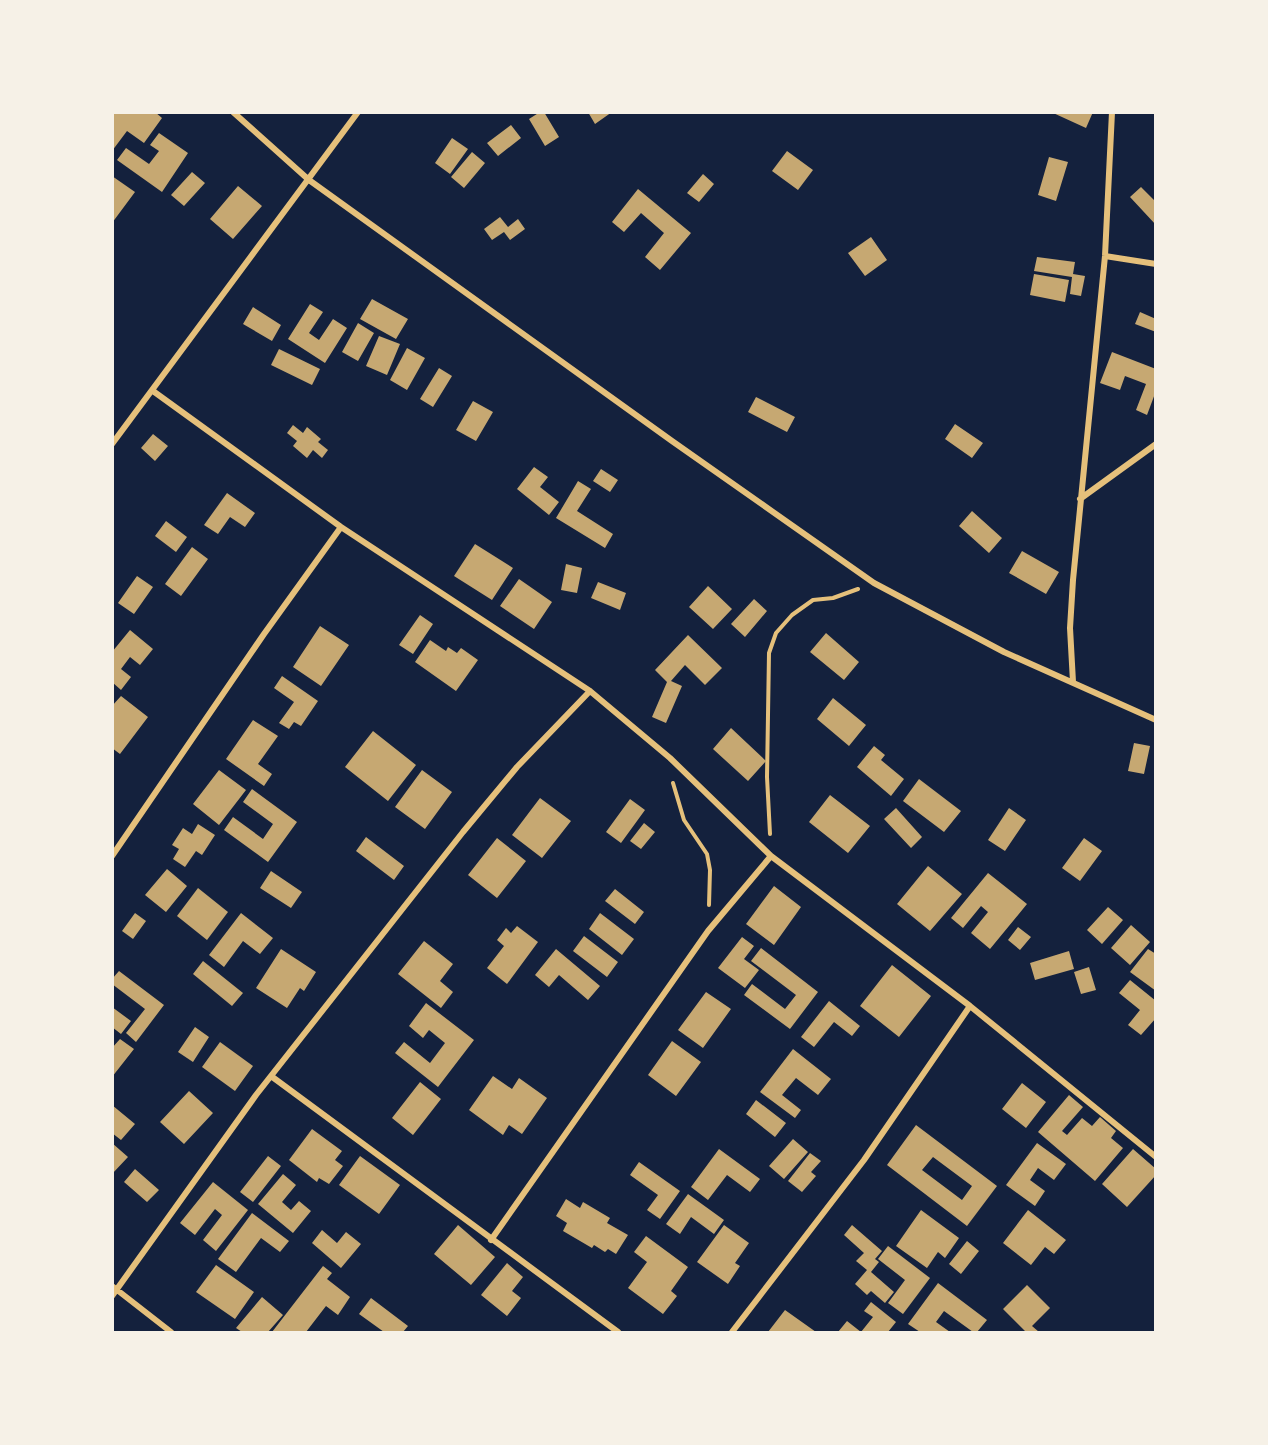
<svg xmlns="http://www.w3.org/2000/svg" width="1268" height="1445" font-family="'Asap Condensed',sans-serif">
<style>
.building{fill:#c6a872;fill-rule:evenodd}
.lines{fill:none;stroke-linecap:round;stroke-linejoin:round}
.path{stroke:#e5c07b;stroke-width:4}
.minor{stroke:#e5c07b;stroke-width:6}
</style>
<rect width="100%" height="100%" fill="#14213d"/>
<path class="building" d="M 115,112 L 155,112 L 162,118 L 144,143 L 127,131 L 112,151 L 112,117 Z
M 540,112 L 544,112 L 559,137 L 545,146 L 529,119 Z
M 588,112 L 612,112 L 595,124 Z
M 1051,112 L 1093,112 L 1086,128 Z
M 511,125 L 521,138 L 498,156 L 487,143 Z
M 159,133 L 188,153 L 162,192 L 117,160 L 126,148 L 149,164 L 159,151 L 150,145 Z
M 452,138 L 468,149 L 450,174 L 435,163 Z
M 787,151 L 813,170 L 798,190 L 772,171 Z
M 472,152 L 485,163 L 464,188 L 451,177 Z
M 1049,157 L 1068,162 L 1056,201 L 1038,195 Z
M 192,172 L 205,183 L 184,206 L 171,195 Z
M 703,174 L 714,184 L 699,202 L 687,193 Z
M 112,176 L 135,192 L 112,223 Z
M 238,186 L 262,206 L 233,239 L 210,219 Z
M 1141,187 L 1156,202 L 1156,225 L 1130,197 Z
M 638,189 L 691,233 L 660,270 L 645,257 L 664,233 L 641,213 L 624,232 L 612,222 Z
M 500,217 L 508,227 L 518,219 L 525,229 L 510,240 L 504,232 L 492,240 L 484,229 Z
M 871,237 L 887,260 L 865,276 L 848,253 Z
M 1037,257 L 1075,262 L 1073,274 L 1085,276 L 1081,296 L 1070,294 L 1072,277 L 1034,271 Z
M 1034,274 L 1069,280 L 1065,302 L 1030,295 Z
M 372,299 L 408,319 L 396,339 L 360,319 Z
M 310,304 L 323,312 L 309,333 L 319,340 L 333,319 L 347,328 L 325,363 L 288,339 Z
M 253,307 L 281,325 L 272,341 L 243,324 Z
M 1140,312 L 1156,319 L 1156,332 L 1135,324 Z
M 358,323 L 374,333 L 358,361 L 342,352 Z
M 379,336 L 400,344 L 387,375 L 366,366 Z
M 407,348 L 425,358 L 407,390 L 390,380 Z
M 279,349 L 320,369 L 312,385 L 271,365 Z
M 1112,352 L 1156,369 L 1156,391 L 1147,415 L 1136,410 L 1146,384 L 1125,376 L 1120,390 L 1100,383 Z
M 439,368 L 452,376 L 433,407 L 420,399 Z
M 756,397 L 795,417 L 787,432 L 748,412 Z
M 473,401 L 493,412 L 476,441 L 456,430 Z
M 955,424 L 983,443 L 972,458 L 945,439 Z
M 293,425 L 303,433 L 307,427 L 321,439 L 318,442 L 328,450 L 322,458 L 313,450 L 307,458 L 293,446 L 297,441 L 287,433 Z
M 153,434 L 168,446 L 155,461 L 141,448 Z
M 534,467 L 548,477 L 540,487 L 559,502 L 549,515 L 517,489 Z
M 601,469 L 618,480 L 610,492 L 593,481 Z
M 578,481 L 591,489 L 577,511 L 613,534 L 605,548 L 556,518 Z
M 227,493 L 255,513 L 245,527 L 230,517 L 218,534 L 204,525 Z
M 972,511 L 1002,538 L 989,553 L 959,526 Z
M 166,521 L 187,537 L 176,552 L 155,536 Z
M 475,544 L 513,568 L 492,600 L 454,576 Z
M 192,547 L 208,559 L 181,596 L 165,584 Z
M 1022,551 L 1059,572 L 1046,594 L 1009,573 Z
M 566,564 L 582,568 L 577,593 L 561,590 Z
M 137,576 L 153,587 L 134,614 L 118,603 Z
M 519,579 L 552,602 L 534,629 L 500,606 Z
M 598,582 L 626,593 L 620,610 L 591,598 Z
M 708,586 L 732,609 L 713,629 L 689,607 Z
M 754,599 L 767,611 L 745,637 L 731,624 Z
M 420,615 L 433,624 L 413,654 L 399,645 Z
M 320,626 L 349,645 L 321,686 L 293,667 Z
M 130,630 L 153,649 L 140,665 L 130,657 L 121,669 L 131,677 L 121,690 L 112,682 L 112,652 Z
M 826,633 L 859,662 L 844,680 L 810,652 Z
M 688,635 L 722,668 L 705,685 L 685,665 L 671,681 L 682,686 L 666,723 L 652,717 L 667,682 L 655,670 Z
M 430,640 L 446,651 L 448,647 L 457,653 L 461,648 L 478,660 L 456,691 L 415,662 Z
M 282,676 L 318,701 L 301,726 L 294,722 L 289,729 L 279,723 L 294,702 L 274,688 Z
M 121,696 L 148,717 L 120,754 L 112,748 L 112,706 Z
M 833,698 L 866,725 L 849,746 L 817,719 Z
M 253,720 L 278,736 L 258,764 L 272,774 L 264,786 L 226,759 Z
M 731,728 L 766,761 L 748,781 L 713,749 Z
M 373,731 L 416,765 L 388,801 L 345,767 Z
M 1134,743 L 1150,746 L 1144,774 L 1128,771 Z
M 874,746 L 885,755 L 881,760 L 904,779 L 891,796 L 857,767 Z
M 219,770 L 246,790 L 219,825 L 193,804 Z
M 422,770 L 452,792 L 425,829 L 395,807 Z
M 919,779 L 961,811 L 944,832 L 903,801 Z
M 252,789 L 297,822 L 268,862 L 224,830 L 233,817 L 263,839 L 273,824 L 243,802 Z
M 830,795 L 870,826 L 848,853 L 809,822 Z
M 540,798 L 571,821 L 542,858 L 512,835 Z
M 630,799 L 645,810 L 621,843 L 606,832 Z
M 896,808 L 922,837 L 911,848 L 884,819 Z
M 1009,808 L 1026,820 L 1005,851 L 988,840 Z
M 644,823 L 655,832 L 641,849 L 630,841 Z
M 198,824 L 215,835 L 202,855 L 196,851 L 185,867 L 173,859 L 179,849 L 172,845 L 183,828 L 192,834 Z
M 366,837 L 404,866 L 394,880 L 356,851 Z
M 497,838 L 526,861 L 497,898 L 468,875 Z
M 1084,838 L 1102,851 L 1080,881 L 1062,868 Z
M 928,866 L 962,894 L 930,931 L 897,904 Z
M 167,869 L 187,886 L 166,912 L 145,895 Z
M 271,871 L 302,892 L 291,908 L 260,888 Z
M 988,873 L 1027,904 L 990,949 L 971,933 L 988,912 L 981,906 L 963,928 L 951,918 Z
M 774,886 L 801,907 L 774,945 L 746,924 Z
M 198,888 L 228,912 L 207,940 L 177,916 Z
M 615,889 L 644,912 L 635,924 L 605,901 Z
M 1108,907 L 1123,920 L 1102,944 L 1087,930 Z
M 135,913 L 146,921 L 133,939 L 122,931 Z
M 241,913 L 273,938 L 260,954 L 243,941 L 224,967 L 209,955 Z
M 600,913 L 634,939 L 622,955 L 589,929 Z
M 1131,925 L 1150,942 L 1130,965 L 1111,948 Z
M 517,926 L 538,942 L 507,984 L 487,968 L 504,946 L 497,940 L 506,928 L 511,933 Z
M 1018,927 L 1031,937 L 1020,950 L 1008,940 Z
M 584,936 L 618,962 L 607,977 L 573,951 Z
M 742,937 L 754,946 L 744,959 L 759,970 L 745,988 L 718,968 Z
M 424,941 L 453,964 L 440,981 L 453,992 L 441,1008 L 398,974 Z
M 761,948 L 818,992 L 790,1029 L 744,995 L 752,984 L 785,1009 L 796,995 L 751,961 Z
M 281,949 L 316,972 L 304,991 L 300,988 L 287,1008 L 256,988 Z
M 556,949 L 600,986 L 588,1000 L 559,975 L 549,987 L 535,975 Z
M 1148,949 L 1156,954 L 1156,991 L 1130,972 Z
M 1069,951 L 1074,969 L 1035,980 L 1030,963 Z
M 203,961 L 243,993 L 232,1006 L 193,974 Z
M 892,965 L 931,996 L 899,1037 L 860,1006 Z
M 1089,967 L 1096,990 L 1081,994 L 1074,972 Z
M 119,971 L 164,1005 L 136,1042 L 126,1033 L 145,1009 L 112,984 L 112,979 Z
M 1130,980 L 1156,1001 L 1156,1018 L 1141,1035 L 1128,1025 L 1140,1010 L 1119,993 Z
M 706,992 L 731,1009 L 703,1048 L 678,1030 Z
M 829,1001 L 860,1026 L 852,1036 L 834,1022 L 814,1047 L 801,1037 Z
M 426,1003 L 474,1040 L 438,1087 L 395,1053 L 404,1042 L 430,1063 L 445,1043 L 429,1030 L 423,1038 L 409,1026 Z
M 112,1007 L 131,1021 L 121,1034 L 112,1027 Z
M 195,1027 L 209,1037 L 193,1062 L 178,1052 Z
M 120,1039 L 134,1049 L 112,1077 L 112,1048 Z
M 672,1041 L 701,1062 L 676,1096 L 648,1075 Z
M 220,1042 L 253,1066 L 235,1091 L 202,1067 Z
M 793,1049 L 831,1079 L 818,1095 L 796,1078 L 782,1095 L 801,1110 L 795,1118 L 760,1092 Z
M 493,1076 L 512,1089 L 519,1078 L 547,1098 L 522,1134 L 509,1125 L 503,1135 L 469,1110 Z
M 420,1082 L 441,1099 L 413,1135 L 392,1118 Z
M 1022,1083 L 1046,1102 L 1026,1128 L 1002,1109 Z
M 189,1091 L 213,1113 L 184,1144 L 160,1122 Z
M 1069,1095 L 1083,1107 L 1062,1131 L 1067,1135 L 1082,1118 L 1092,1126 L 1100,1117 L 1116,1131 L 1111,1138 L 1123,1148 L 1095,1181 L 1038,1132 Z
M 756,1100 L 786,1123 L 775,1137 L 746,1114 Z
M 112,1105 L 135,1124 L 121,1140 L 112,1133 Z
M 916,1125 L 997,1186 L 967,1226 L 887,1165 ZM 933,1157 L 972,1186 L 962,1200 L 922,1170 Z
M 312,1129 L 342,1151 L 335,1160 L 343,1166 L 329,1184 L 319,1178 L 317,1182 L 289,1160 Z
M 793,1139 L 808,1152 L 784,1179 L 769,1166 Z
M 112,1143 L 128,1157 L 112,1174 Z
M 1037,1143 L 1066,1164 L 1054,1180 L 1038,1168 L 1030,1180 L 1045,1191 L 1035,1206 L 1006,1185 Z
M 719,1149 L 760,1179 L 750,1192 L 727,1175 L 708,1200 L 691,1187 Z
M 1133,1149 L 1156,1169 L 1156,1175 L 1127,1207 L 1102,1184 Z
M 810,1153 L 821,1161 L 811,1172 L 816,1176 L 802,1192 L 788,1181 Z
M 268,1156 L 281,1166 L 253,1202 L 240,1192 Z
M 360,1156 L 400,1185 L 379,1214 L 339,1185 Z
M 639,1162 L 680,1191 L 660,1219 L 647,1210 L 658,1195 L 630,1175 Z
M 135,1169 L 159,1190 L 147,1202 L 124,1182 Z
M 283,1174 L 296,1185 L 282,1202 L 291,1210 L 299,1201 L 311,1211 L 293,1233 L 258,1204 Z
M 213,1182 L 248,1210 L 216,1251 L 203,1240 L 222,1215 L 215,1209 L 195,1235 L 180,1223 Z
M 688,1194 L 724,1220 L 714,1234 L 691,1217 L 680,1234 L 666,1224 Z
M 566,1199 L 580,1208 L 583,1202 L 610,1218 L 607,1223 L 628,1235 L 616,1254 L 608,1249 L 605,1252 L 594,1245 L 592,1248 L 563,1231 L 567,1223 L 556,1216 Z
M 921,1210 L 959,1238 L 945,1258 L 938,1252 L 927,1268 L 896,1246 Z
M 1028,1210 L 1066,1240 L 1054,1254 L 1045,1247 L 1031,1265 L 1003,1243 Z
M 252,1213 L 289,1241 L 280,1252 L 261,1238 L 236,1272 L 218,1259 Z
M 458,1225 L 495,1257 L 471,1285 L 434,1254 Z
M 724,1225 L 749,1243 L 735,1263 L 740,1266 L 728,1284 L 697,1262 Z
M 852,1225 L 882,1251 L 875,1259 L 879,1262 L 871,1272 L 894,1292 L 885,1303 L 871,1291 L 867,1295 L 855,1284 L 867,1270 L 856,1261 L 864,1253 L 844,1235 Z
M 322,1230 L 337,1243 L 346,1232 L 361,1244 L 341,1268 L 312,1243 Z
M 646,1236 L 688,1267 L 671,1291 L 677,1296 L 663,1314 L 628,1288 L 647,1262 L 634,1252 Z
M 967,1241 L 979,1251 L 961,1274 L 949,1264 Z
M 888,1246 L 930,1278 L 903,1314 L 888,1303 L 905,1280 L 878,1259 Z
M 507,1263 L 523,1277 L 512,1291 L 521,1298 L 507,1316 L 481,1295 Z
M 216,1265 L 254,1292 L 235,1319 L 196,1292 Z
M 323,1266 L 332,1273 L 327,1279 L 350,1297 L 338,1315 L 326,1306 L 306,1332 L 272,1332 Z
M 938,1283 L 987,1320 L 977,1332 L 973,1332 L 944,1311 L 936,1322 L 950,1332 L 920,1332 L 908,1324 Z
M 1027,1285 L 1050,1308 L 1032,1326 L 1039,1332 L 1026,1332 L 1003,1309 Z
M 262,1297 L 283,1315 L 268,1332 L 242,1332 L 236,1328 Z
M 371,1298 L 408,1326 L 403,1332 L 384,1332 L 359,1314 Z
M 871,1302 L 896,1322 L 888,1332 L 838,1332 L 847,1321 L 861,1332 L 873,1317 L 864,1311 Z
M 785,1310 L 816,1332 L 768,1332 Z"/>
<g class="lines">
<path class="path" d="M 673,783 L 684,820 L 707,854 L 710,870 L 709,905
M 770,834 L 767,777 L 769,653 L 776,633 L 792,615 L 813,600 L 833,598 L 858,589"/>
<path class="minor" d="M 233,112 L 309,180 L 672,441 L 874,583 L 1004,652 L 1156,720
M 1105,256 L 1156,264
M 153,391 L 341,527 L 590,691 L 670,758 L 771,856 L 970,1006 L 1156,1157
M 112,444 L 358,112
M 1080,499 L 1156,444
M 1073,682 L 1070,628 L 1073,580 L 1105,256 L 1112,112
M 112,856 L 264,634 L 341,527
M 271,1076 L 618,1332
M 491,1240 L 708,931 L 771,856
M 112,1286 L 171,1332
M 112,1296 L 256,1095 L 463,832 L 517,767 L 590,691
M 732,1332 L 864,1160 L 970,1006"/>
</g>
<rect width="1268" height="1445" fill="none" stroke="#f6f1e7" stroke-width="228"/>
</svg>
